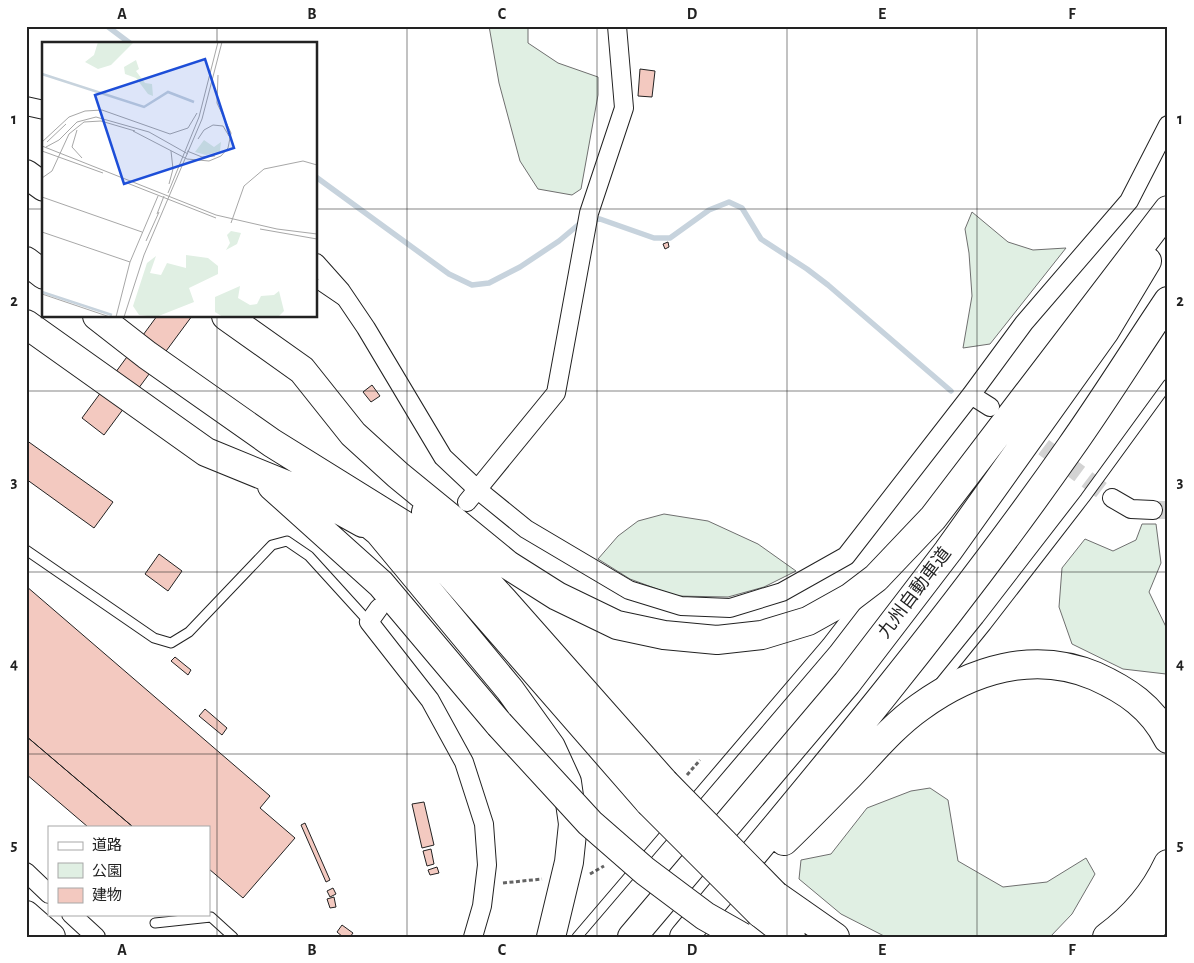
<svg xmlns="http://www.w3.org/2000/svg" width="1194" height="963" font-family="'Alegreya Sans','Noto Sans JP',sans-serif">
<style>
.green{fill:#e0efe3;stroke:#6f6f6f}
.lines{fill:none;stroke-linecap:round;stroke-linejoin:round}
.stream{stroke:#c7d3dd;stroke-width:5.5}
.building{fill:#f3c9c0;stroke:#222}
.minor-tunnel{stroke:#d3d3d3;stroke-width:18;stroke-dasharray:18 9;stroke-linecap:butt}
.service-casing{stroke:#222;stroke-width:11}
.minor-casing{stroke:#222;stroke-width:20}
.trunk-casing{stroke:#222;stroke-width:30}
.motorway-casing{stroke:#222;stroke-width:30}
.path{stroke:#646464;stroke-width:3;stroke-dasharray:4 2.5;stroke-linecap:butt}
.service{stroke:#fff;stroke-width:9}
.minor{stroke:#fff;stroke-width:18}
.trunk{stroke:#fff;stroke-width:28}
.motorway{stroke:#fff;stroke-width:28}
.motorway-bridge-casing{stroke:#222;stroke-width:30;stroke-linecap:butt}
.motorway-bridge{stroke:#fff;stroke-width:28}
.grid{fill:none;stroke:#222;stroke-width:1;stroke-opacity:0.55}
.labels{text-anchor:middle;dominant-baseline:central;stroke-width:4;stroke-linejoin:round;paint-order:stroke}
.street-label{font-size:18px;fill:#222;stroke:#fff}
.inset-river{fill:none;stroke:#c7d3dd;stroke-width:2.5}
.inset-road{fill:none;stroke:#a7a7a7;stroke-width:1}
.view{fill:#1d4ed8;fill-opacity:0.15;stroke:#1d4ed8;stroke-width:2.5}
.inset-edge{fill:none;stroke:#222;stroke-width:2.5}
.neatline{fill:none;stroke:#222;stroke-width:2}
.grid-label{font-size:16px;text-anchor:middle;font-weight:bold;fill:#222}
</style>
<rect width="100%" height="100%" fill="#fff"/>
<path class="green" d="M 489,26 L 528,26 L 528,43 L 558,63 L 598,77 L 598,95 L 581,189 L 572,195 L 538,189 L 520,161 L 499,83 Z
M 972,212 L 1008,242 L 1033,250 L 1066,248 L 990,344 L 963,348 L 972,296 L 969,253 L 965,229 Z
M 664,514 L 708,521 L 758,544 L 796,571 L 764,587 L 728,597 L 676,596 L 630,579 L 598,559 L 618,536 L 638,521 Z
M 1142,524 L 1156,524 L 1161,563 L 1149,592 L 1168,631 L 1166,674 L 1123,669 L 1072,644 L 1059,607 L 1062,568 L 1085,539 L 1113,551 L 1136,540 Z
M 930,788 L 948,800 L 958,861 L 1003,887 L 1047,882 L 1086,858 L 1095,874 L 1072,914 L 1050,937 L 886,937 L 841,914 L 799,879 L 801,860 L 831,854 L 867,808 L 911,791 Z"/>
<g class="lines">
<path class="stream" d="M 107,26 L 131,44
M 316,177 L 449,274 L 472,285 L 489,283 L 520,267 L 559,241 L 584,220 L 600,219 L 654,238 L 670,238 L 709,210 L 729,202 L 742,208 L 761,239 L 807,269 L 828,285 L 951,391"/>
</g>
<path class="building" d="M 640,69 L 655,71 L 652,97 L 638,96 Z
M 668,242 L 669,247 L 665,249 L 663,244 Z
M 157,316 L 192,316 L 104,435 L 82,418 Z
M 372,385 L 380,396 L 371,402 L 363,392 Z
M 26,440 L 113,502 L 94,528 L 26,479 Z
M 159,554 L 182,571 L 168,591 L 145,574 Z
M 26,586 L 270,796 L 260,808 L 295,838 L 243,898 L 209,869 L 209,827 L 133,827 L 26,736 Z
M 175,657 L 191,670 L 188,675 L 171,661 Z
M 205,709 L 227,728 L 222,735 L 199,716 Z
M 26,736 L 133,827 L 88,827 L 26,774 Z
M 424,802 L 434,845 L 422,848 L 412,804 Z
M 305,823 L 330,880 L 326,882 L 301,825 Z
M 431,849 L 434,864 L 427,866 L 423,851 Z
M 437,867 L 439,873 L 430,875 L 428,870 Z
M 333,888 L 336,894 L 330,897 L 327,891 Z
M 334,897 L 336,907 L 330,908 L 327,899 Z
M 342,925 L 353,933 L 350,937 L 343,937 L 337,932 Z"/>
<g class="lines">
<path class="minor-tunnel" d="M 1022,431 L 1112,498
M 1153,510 L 1168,510"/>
<defs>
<path id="service" d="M 316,283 L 341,300
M 26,550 L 154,638 L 171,643 L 189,632 L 272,545 L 287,541 L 309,556 L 369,622
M 939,684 L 986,626 L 1085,498 L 1168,384
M 689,805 L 827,643 L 857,604
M 155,923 L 211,917 L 233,937
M 577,937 L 671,827"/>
<path id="minor" d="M 26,106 L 44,110
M 316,263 L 341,291 L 366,328 L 443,457 L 478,490 L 526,529 L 629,590 L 681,606 L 730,608 L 782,592 L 846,556 L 971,395 L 1024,323 L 1129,201 L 1168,125
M 971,395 L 990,407
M 1112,498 L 1131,509 L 1153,510
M 467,502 L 556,393 L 589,213 L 624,108 L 617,26
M 379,608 L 369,622 L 430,700 L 464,762 L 484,824 L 487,865 L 482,906 L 473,937
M 26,872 L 49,894
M 71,914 L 96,937"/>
<path id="trunk" d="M 26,915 L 51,937"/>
<path id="motorway" d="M 26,174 L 44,187
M 26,261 L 44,275
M 97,316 L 147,355 L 272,443 L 412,530 L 649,802
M 226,316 L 302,370 L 353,434 L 398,475 L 508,565 L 557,596 L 617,625 L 664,635 L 717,640 L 762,635 L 808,621 L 851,597 L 876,578 L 933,518 L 1168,210
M 26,324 L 206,452 L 316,497 L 363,523
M 272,486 L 381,584 L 499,724
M 350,508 L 379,532 L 510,690 L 551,747 L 567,782 L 573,824 L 569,862 L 551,937
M 426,512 L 443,535 L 504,601 L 664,782
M 784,841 C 806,820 827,798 849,776 C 871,753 893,726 920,707 C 971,670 1034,650 1095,676 C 1126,690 1152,707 1168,739
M 775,895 L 835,937
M 760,913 L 791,937
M 632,937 L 847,683 L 948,551 L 1105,331 L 1147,261
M 684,937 C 817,778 951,618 1070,448 C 1104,400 1135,350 1168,301
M 1107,937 C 1133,918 1154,894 1168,864
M 1144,937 L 1168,909"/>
</defs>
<use href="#service" class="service-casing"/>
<use href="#minor" class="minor-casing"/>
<use href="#trunk" class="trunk-casing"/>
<use href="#motorway" class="motorway-casing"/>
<path class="path" d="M 687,775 L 700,760
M 590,874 L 604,866
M 503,883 L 542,879"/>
<use href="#service" class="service"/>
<use href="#minor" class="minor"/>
<use href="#trunk" class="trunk"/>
<use href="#motorway" class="motorway"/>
<defs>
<path id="motorway-bridge" d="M 499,724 L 590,823 L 645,871 L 705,916 L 742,937
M 664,782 L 775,895
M 649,802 L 760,913"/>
</defs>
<use href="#motorway-bridge" class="motorway-bridge-casing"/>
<use href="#motorway-bridge" class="motorway-bridge"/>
</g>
<path class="grid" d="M 217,26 L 217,44M 407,26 L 407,937M 597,26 L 597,937M 787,26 L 787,937M 977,26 L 977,937M 26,209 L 44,209M 316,209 L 1168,209M 217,316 L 217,937M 26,391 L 1168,391M 26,572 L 1168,572M 26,754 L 1168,754"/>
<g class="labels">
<g class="street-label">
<text transform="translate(915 593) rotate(-53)">九州自動車道</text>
</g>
</g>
<g transform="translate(42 42)">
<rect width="275" height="275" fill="#fff"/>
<path d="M 56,0 L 91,0 L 91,1 L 69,23 L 56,27 L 43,20 L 52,13 ZM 94,18 L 97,27 L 94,29 L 103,41 L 110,42 L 111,54 L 106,52 L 94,36 L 83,32 L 82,25 ZM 162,98 L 172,105 L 179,100 L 178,109 L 164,113 L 153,110 ZM 189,189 L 199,191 L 195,202 L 184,208 L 188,201 L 185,193 ZM 144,213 L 166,216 L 176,224 L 176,232 L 147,246 L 152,260 L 114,275 L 97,273 L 91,264 L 105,221 L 114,214 L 108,231 L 119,233 L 125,221 L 144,226 ZM 198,244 L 196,256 L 208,263 L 215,262 L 219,254 L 232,253 L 237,249 L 242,269 L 236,275 L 181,275 L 173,270 L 173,255 Z" fill="#e0efe3"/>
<path class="inset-river" d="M 0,32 L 102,65 L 126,50 L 152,60M 0,250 L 70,273"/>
<path class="inset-road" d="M 35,88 L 30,105 L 40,116M 91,89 L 145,117 L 167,119 L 179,114 L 186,106 L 189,91 L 175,61 L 176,33M 156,97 L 162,88 L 171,83 L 181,84 L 187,94M 0,100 L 27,75 L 43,69 L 60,68 L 128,92 L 146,86 L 155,71M 5,100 L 24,82M 0,104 L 174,173 L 235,187 L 275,192M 4,105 L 17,98 L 35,80 L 54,75 L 107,90 L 146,112M 0,109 L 61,131M 145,109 L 160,115 L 173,114M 0,136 L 10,129 L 27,92 L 42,80 L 59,79 L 93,89M 85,141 L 174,176M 127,142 L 131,127 L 129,109M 126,151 L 157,75 L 176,0M 0,155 L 100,190M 115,172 L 122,154M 189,181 L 202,144 L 222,127 L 261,119 L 275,123M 218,187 L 275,197M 0,190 L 88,220M 104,199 L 117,170M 0,252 L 68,275M 74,275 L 88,220 L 116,154M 82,275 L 102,213 L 160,77 L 180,0"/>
<path class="view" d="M 163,17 L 192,106 L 82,142 L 53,53 Z"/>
<rect width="275" height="275" class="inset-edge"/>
</g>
<rect width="1194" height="963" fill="none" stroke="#ffffff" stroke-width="55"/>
<rect x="48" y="826" width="162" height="90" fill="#ffffff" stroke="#a7a7a7"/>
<rect x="58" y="842" width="25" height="8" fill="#ffffff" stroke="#a7a7a7"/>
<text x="92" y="850" font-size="15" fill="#222222">道路</text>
<rect x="58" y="863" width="25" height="15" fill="#e0efe3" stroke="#a7a7a7"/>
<text x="92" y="876" font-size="15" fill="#222222">公園</text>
<rect x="58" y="888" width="25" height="15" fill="#f3c9c0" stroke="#a7a7a7"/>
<text x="92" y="900" font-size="15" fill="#222222">建物</text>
<rect x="28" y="28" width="1138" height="908" class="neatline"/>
<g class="grid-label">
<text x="122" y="19">A</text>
<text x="312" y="19">B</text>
<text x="502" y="19">C</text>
<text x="692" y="19">D</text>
<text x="882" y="19">E</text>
<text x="1072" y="19">F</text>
<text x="14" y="124">1</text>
<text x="1180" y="124">1</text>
<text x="14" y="306">2</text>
<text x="1180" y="306">2</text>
<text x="14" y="487">3</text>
<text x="1180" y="487">3</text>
<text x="14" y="669">4</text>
<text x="1180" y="669">4</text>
<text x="14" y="850">5</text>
<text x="1180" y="850">5</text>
<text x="122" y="955">A</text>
<text x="312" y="955">B</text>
<text x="502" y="955">C</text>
<text x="692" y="955">D</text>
<text x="882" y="955">E</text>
<text x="1072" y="955">F</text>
</g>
</svg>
